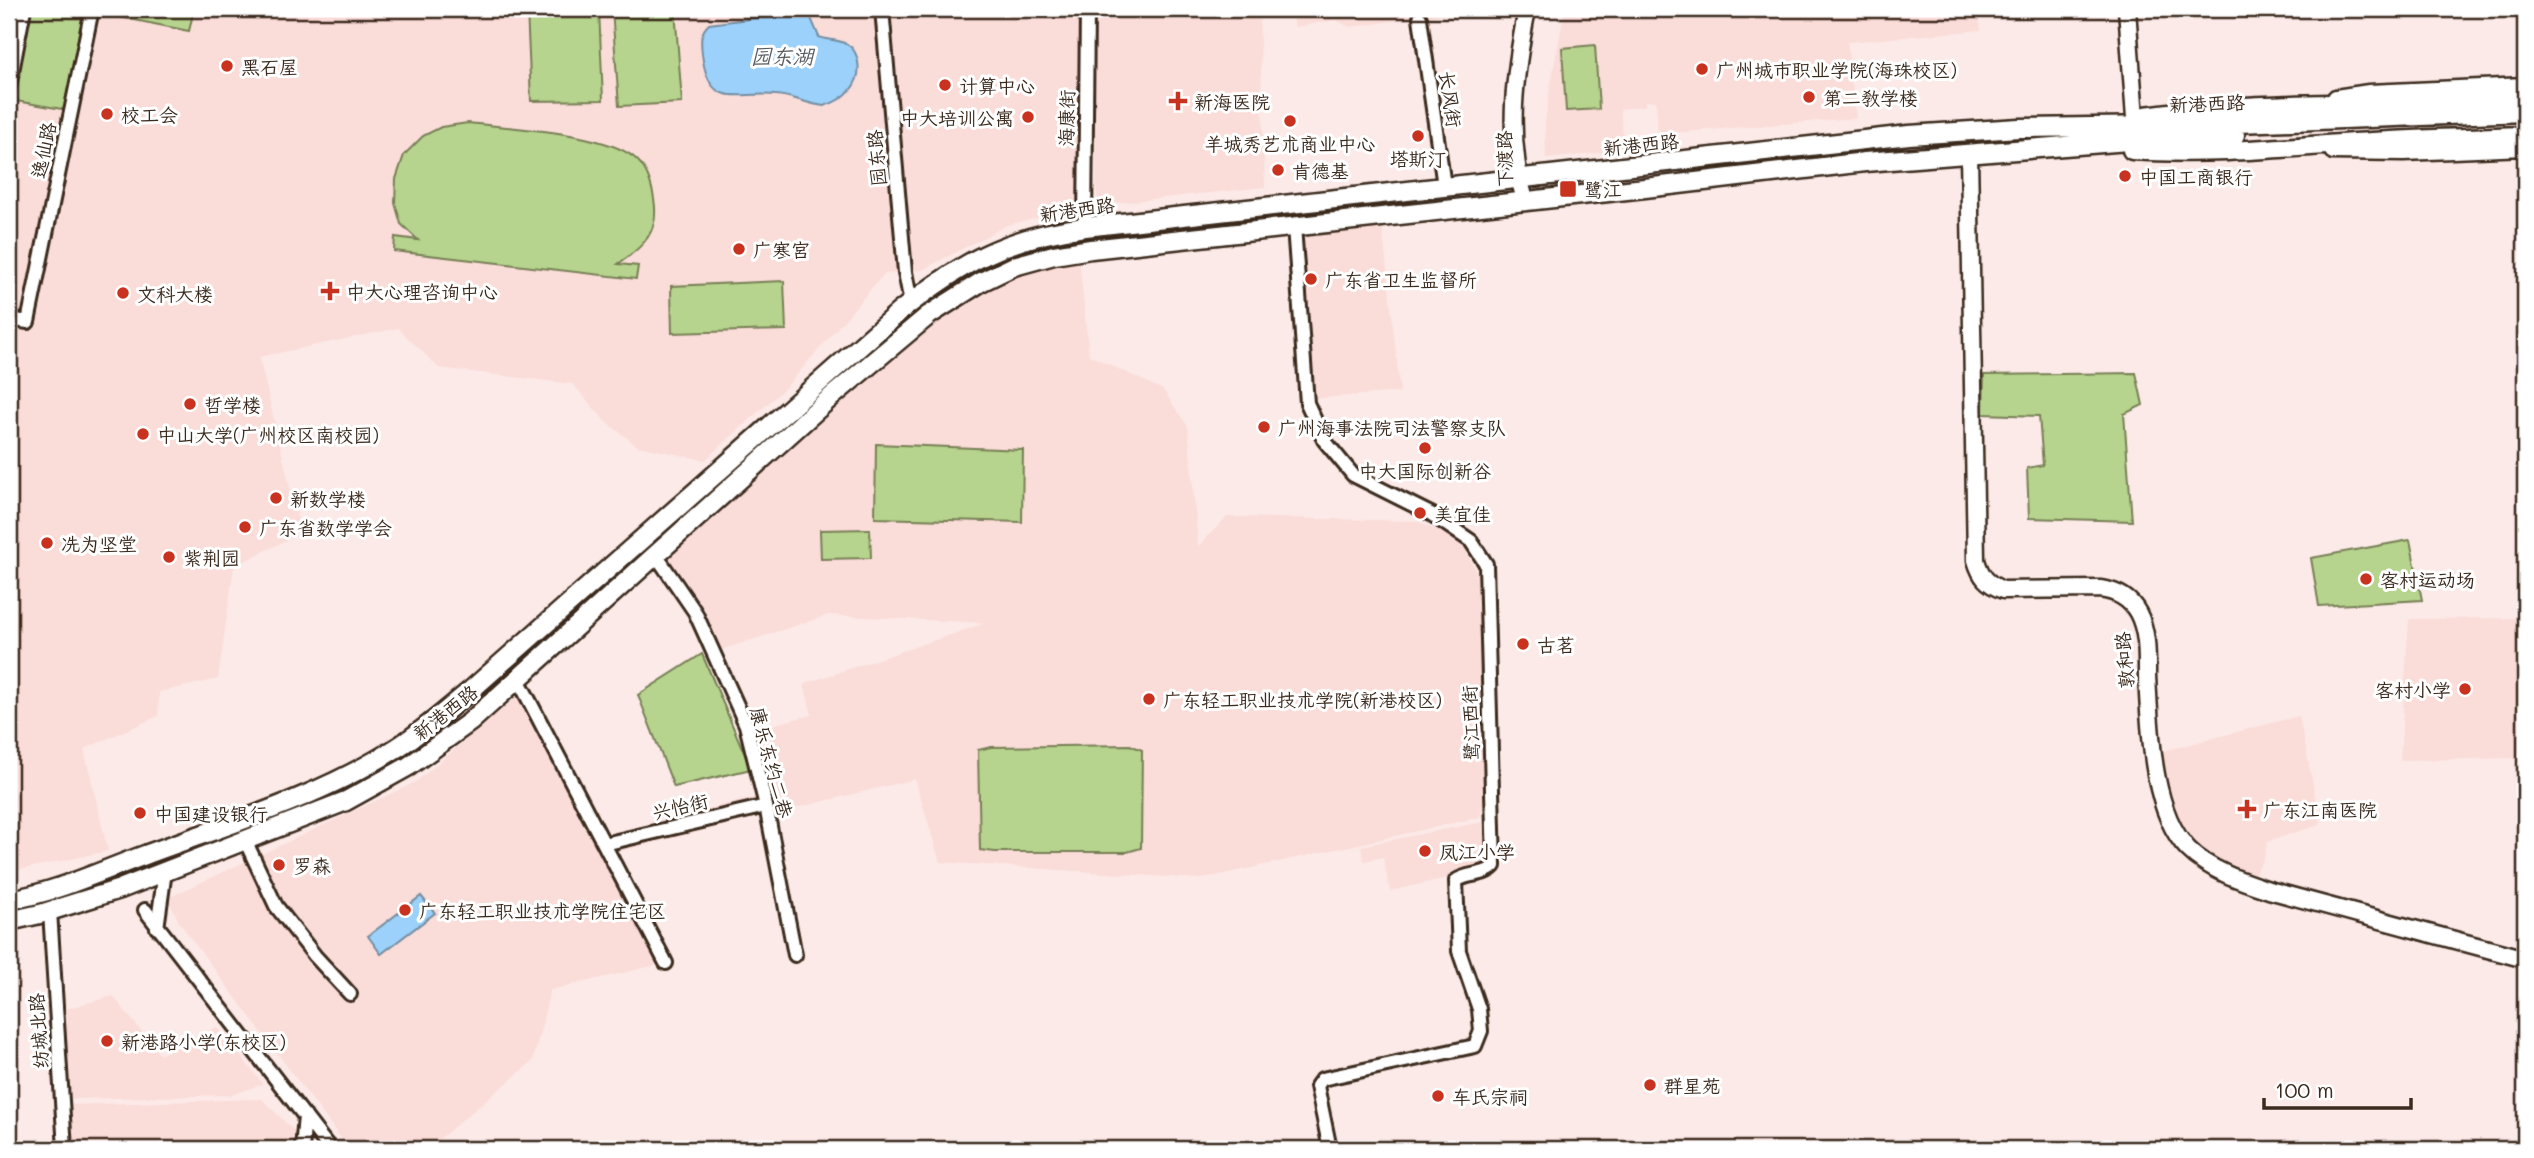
<svg xmlns="http://www.w3.org/2000/svg" width="2534" height="1158" font-family="Mali,'LXGW WenKai TC',sans-serif">
<style>
.built{fill:#fadcd8}
.green{fill:#b6d48d;stroke:#787f56;stroke-width:2}
.water{fill:#9bd1fa;stroke:#758ea2;stroke-width:2}
.lines{fill:none;stroke-linecap:round;stroke-linejoin:round}
.street-casing{stroke:#3b2a1e;stroke-width:18}
.secondary-casing{stroke:#3b2a1e;stroke-width:21}
.primary-casing{stroke:#3b2a1e;stroke-width:23}
.street{stroke:#fff;stroke-width:12}
.secondary{stroke:#fff;stroke-width:16}
.primary{stroke:#fff;stroke-width:18}
.poi-dot{fill:#c8321e;stroke:#fff;stroke-width:2.5}
.labels{text-anchor:middle;dominant-baseline:central;stroke-width:6;stroke-linejoin:round;paint-order:stroke}
.poi-label{font-size:19px;fill:#3b2a1e;stroke:#fff;text-anchor:start}
.street-label{font-size:19px;fill:#3b2a1e;stroke:#fff}
.water-label{font-size:21px;font-style:italic;fill:#585c60;stroke:#fff}
</style>
<rect width="100%" height="100%" fill="#fceae8"/>
<filter id="ink" filterUnits="userSpaceOnUse"><feTurbulence type="fractalNoise" baseFrequency=".0143" numOctaves="2"/><feDisplacementMap in="SourceGraphic" scale="14" xChannelSelector="R" yChannelSelector="G"/><feConvolveMatrix kernelMatrix="1 2 1 2 8 2 1 2 1" color-interpolation-filters="sRGB"/></filter>
<g filter="url(#ink)">
<path class="built" d="M 9,9 L 1084,9 L 1082,169 L 1079,208 L 1007,225 L 922,270 L 884,274 L 787,386 L 705,460 L 638,446 L 605,421 L 573,384 L 439,368 L 398,328 L 259,357 L 301,533 L 234,566 L 218,679 L 159,692 L 158,716 L 84,749 L 108,851 L 9,872 Z
M 1092,9 L 1181,9 L 1182,15 L 1259,13 L 1265,187 L 1097,205 Z
M 1291,9 L 1448,9 L 1445,14 L 1350,27 L 1336,20 L 1295,27 Z
M 1565,9 L 1978,9 L 1981,30 L 1847,42 L 1856,118 L 1658,134 L 1656,101 L 1645,101 L 1645,106 L 1620,109 L 1625,150 L 1546,159 L 1545,123 L 1550,88 Z
M 1382,223 L 1400,392 L 1309,399 L 1296,232 Z
M 1079,259 L 1089,355 L 1163,390 L 1188,427 L 1198,546 L 1227,517 L 1416,521 L 1460,539 L 1482,583 L 1493,764 L 1480,817 L 1201,879 L 940,862 L 915,779 L 607,854 L 665,963 L 550,990 L 533,1061 L 427,1149 L 349,1149 L 179,922 L 168,898 L 416,782 L 520,694 L 598,837 L 775,792 L 756,729 L 812,715 L 804,684 L 986,623 L 828,615 L 717,651 L 662,559 L 933,319 L 989,283 Z
M 2525,618 L 2525,758 L 2400,760 L 2409,619 Z
M 2299,716 L 2321,824 L 2267,842 L 2264,858 L 2252,878 L 2222,863 L 2184,833 L 2170,794 L 2160,752 Z
M 1483,822 L 1490,862 L 1489,868 L 1390,891 L 1383,857 L 1364,861 L 1361,846 Z
M 113,996 L 160,1055 L 217,1027 L 263,1084 L 231,1095 L 70,1099 L 62,1010 Z
M 262,1099 L 312,1149 L 68,1149 L 67,1105 Z"/>
<path class="green" d="M 28,9 L 90,9 L 68,110 L 10,100 Z
M 96,9 L 194,9 L 189,31 L 95,12 Z
M 527,9 L 599,9 L 603,100 L 531,101 Z
M 612,9 L 675,9 L 682,103 L 619,106 Z
M 1595,45 L 1599,109 L 1566,111 L 1562,48 Z
M 468,123 C 509,128 611,132 638,161 C 648,171 652,186 654,199 C 660,232 643,247 618,264 L 638,266 L 636,279 L 394,251 L 395,237 L 418,240 L 401,224 L 395,203 L 396,179 L 404,155 L 423,136 L 441,127 Z
M 784,281 L 786,330 L 672,333 L 671,286 Z
M 2136,373 L 2143,405 L 2124,414 L 2132,521 L 2029,518 L 2027,468 L 2043,465 L 2039,416 L 1983,414 L 1984,375 Z
M 876,444 L 1023,450 L 1022,522 L 875,518 Z
M 870,529 L 871,558 L 821,559 L 820,530 Z
M 2410,540 L 2422,600 L 2319,606 L 2311,558 Z
M 702,654 L 751,769 L 674,787 L 638,695 Z
M 1130,745 L 1142,750 L 1141,848 L 1127,852 L 995,852 L 980,850 L 978,750 L 991,747 Z
M 1561,1143 L 1562,1149 L 1494,1149 L 1494,1145 Z"/>
<path class="water" d="M 801,9 L 808,11 L 819,37 C 829,41 842,39 851,47 C 855,51 857,56 858,62 C 862,85 844,100 824,106 C 807,104 792,96 776,95 C 736,91 709,111 702,54 C 701,42 699,33 709,24 L 764,17 Z
M 421,896 L 435,913 L 381,954 L 368,936 Z"/>
<g class="lines">
<defs>
<path id="street" d="M 882,9 L 905,272 L 911,303
M 1420,18 L 1444,186
M 9,87 L 24,9
M 1294,226 L 1307,403 L 1324,440 L 1353,475 L 1431,514 L 1471,541 L 1486,564 L 1494,866 C 1484,877 1468,872 1456,881 L 1459,951 L 1479,1009 L 1481,1031 L 1475,1046 L 1322,1079 L 1317,1086 L 1330,1149
M 1085,227 L 1087,9
M 9,319 L 28,322 L 92,9
M 656,555 L 695,612 L 746,725 L 766,806 L 795,955
M 518,679 L 666,963
M 245,840 L 276,906 L 315,956 L 350,994
M 604,844 L 766,806
M 145,910 L 330,1149
M 50,911 L 65,1149
M 157,928 L 165,871
M 302,1149 L 305,1116"/>
<path id="secondary" d="M 2127,9 L 2135,118
M 2336,98 L 2369,93 L 2525,86
M 2333,151 L 2404,152 L 2525,147
M 1969,153 L 1976,560 C 1981,577 1987,584 2003,590 L 2100,589 C 2116,591 2130,598 2138,613 C 2148,632 2147,656 2147,676 C 2150,727 2151,811 2188,849 C 2209,870 2241,881 2269,890 L 2525,959
M 1525,200 C 1505,137 1515,72 1527,9"/>
<path id="primary" d="M 2145,116 C 2271,99 2398,107 2525,98
M 2132,150 C 2206,155 2280,148 2353,143 C 2410,139 2468,138 2525,136
M 9,900 C 55,893 101,871 145,855 C 226,825 316,798 390,752 C 419,735 444,712 470,691 L 899,312 C 961,263 1005,237 1085,227 L 1909,135 L 2019,128 L 2160,126 L 2525,112
M 9,921 L 40,914 L 120,889 L 346,801 L 409,766 L 470,722 L 830,398 L 929,315 L 981,282 L 1014,266 L 1054,255 L 1091,249 L 1645,188 L 1865,162 L 2141,140 L 2235,135"/>
</defs>
<use href="#street" class="street-casing"/>
<use href="#secondary" class="secondary-casing"/>
<use href="#primary" class="primary-casing"/>
<use href="#street" class="street"/>
<use href="#secondary" class="secondary"/>
<use href="#primary" class="primary"/>
</g>
</g>
<g class="poi-dot">
<circle cx="227" cy="66" r="7"/>
<circle cx="1702" cy="69" r="7"/>
<circle cx="945" cy="85" r="7"/>
<circle cx="1809" cy="97" r="7"/>
<path d="M1174.5 90.5h7v7h7v7h-7v7h-7v-7h-7v-7h7z"/>
<circle cx="107" cy="114" r="7"/>
<circle cx="1028" cy="117" r="7"/>
<circle cx="1290" cy="121" r="7"/>
<circle cx="1418" cy="136" r="7"/>
<circle cx="1278" cy="170" r="7"/>
<circle cx="2125" cy="176" r="7"/>
<rect x="1559" y="180" width="18" height="18" rx="3.5"/>
<circle cx="739" cy="249" r="7"/>
<circle cx="1311" cy="279" r="7"/>
<path d="M326.5 280.5h7v7h7v7h-7v7h-7v-7h-7v-7h7z"/>
<circle cx="123" cy="293" r="7"/>
<circle cx="190" cy="404" r="7"/>
<circle cx="1264" cy="427" r="7"/>
<circle cx="143" cy="434" r="7"/>
<circle cx="1425" cy="448" r="7"/>
<circle cx="276" cy="498" r="7"/>
<circle cx="1420" cy="513" r="7"/>
<circle cx="245" cy="527" r="7"/>
<circle cx="47" cy="543" r="7"/>
<circle cx="169" cy="557" r="7"/>
<circle cx="2366" cy="579" r="7"/>
<circle cx="1523" cy="644" r="7"/>
<circle cx="2465" cy="689" r="7"/>
<circle cx="1149" cy="699" r="7"/>
<path d="M2243.5 798.5h7v7h7v7h-7v7h-7v-7h-7v-7h7z"/>
<circle cx="140" cy="813" r="7"/>
<circle cx="1425" cy="851" r="7"/>
<circle cx="279" cy="865" r="7"/>
<circle cx="405" cy="910" r="7"/>
<circle cx="107" cy="1041" r="7"/>
<circle cx="1650" cy="1085" r="7"/>
<circle cx="1438" cy="1096" r="7"/>
</g>
<g class="labels">
<g class="poi-label">
<text x="241" y="66">黑石屋</text>
<text x="1716" y="69">广州城市职业学院(海珠校区)</text>
<text x="959" y="85">计算中心</text>
<text x="1823" y="97">第二教学楼</text>
<text x="1194" y="101">新海医院</text>
<text x="121" y="114">校工会</text>
<text x="1014" y="117" text-anchor="end">中大培训公寓</text>
<text x="1290" y="143" text-anchor="middle">羊城秀艺术商业中心</text>
<text x="1418" y="158" text-anchor="middle">塔斯汀</text>
<text x="1292" y="170">肯德基</text>
<text x="2139" y="176">中国工商银行</text>
<text x="1584" y="189">鹭江</text>
<text x="753" y="249">广寒宫</text>
<text x="1325" y="279">广东省卫生监督所</text>
<text x="346" y="291">中大心理咨询中心</text>
<text x="137" y="293">文科大楼</text>
<text x="204" y="404">哲学楼</text>
<text x="1278" y="427">广州海事法院司法警察支队</text>
<text x="157" y="434">中山大学(广州校区南校园)</text>
<text x="1425" y="470" text-anchor="middle">中大国际创新谷</text>
<text x="290" y="498">新数学楼</text>
<text x="1434" y="513">美宜佳</text>
<text x="259" y="527">广东省数学学会</text>
<text x="61" y="543">冼为坚堂</text>
<text x="183" y="557">紫荆园</text>
<text x="2380" y="579">客村运动场</text>
<text x="1537" y="644">古茗</text>
<text x="2451" y="689" text-anchor="end">客村小学</text>
<text x="1163" y="699">广东轻工职业技术学院(新港校区)</text>
<text x="2263" y="809">广东江南医院</text>
<text x="154" y="813">中国建设银行</text>
<text x="1439" y="851">凤江小学</text>
<text x="293" y="865">罗森</text>
<text x="419" y="910">广东轻工职业技术学院住宅区</text>
<text x="121" y="1041">新港路小学(东校区)</text>
<text x="1664" y="1085">群星苑</text>
<text x="1452" y="1096">车氏宗祠</text>
</g>
<g class="street-label">
<text transform="translate(1451 99) rotate(82)">长风街</text>
<text transform="translate(2207 103) rotate(-2)">新港西路</text>
<text transform="translate(1066 118) rotate(-89)">海康街</text>
<text transform="translate(1641 144) rotate(-6)">新港西路</text>
<text transform="translate(43 150) rotate(-78)">逸仙路</text>
<text transform="translate(876 158) rotate(-95)">园东路</text>
<text transform="translate(1504 159) rotate(-91)">下渡路</text>
<text transform="translate(1077 209) rotate(-8)">新港西路</text>
<text transform="translate(2124 660) rotate(-95)">敦和路</text>
<text transform="translate(445 712) rotate(-38)">新港西路</text>
<text transform="translate(1470 723) rotate(-92)">鹭江西街</text>
<text transform="translate(772 762) rotate(75)">康乐东约二巷</text>
<text transform="translate(680 806) rotate(-13)">兴怡街</text>
<text transform="translate(38 1031) rotate(-94)">纺城北路</text>
</g>
<g class="water-label">
<text x="782" y="55">园东湖</text>
</g>
</g>
<rect width="2534" height="1158" fill="none" stroke="#fff" stroke-width="35"/>
<rect x="18" y="18" width="2499" height="1123" fill="none" stroke="#3b2a1e" stroke-width="2.5" filter="url(#ink)"/>
<path d="M2264 1098v10h147v-10" fill="none" stroke="#3b2a1e" stroke-width="3.5"/>
<text x="2275" y="1098" font-size="21" fill="#3b2a1e" stroke="#ffffff" stroke-width="5" paint-order="stroke">100 m</text>
</svg>
